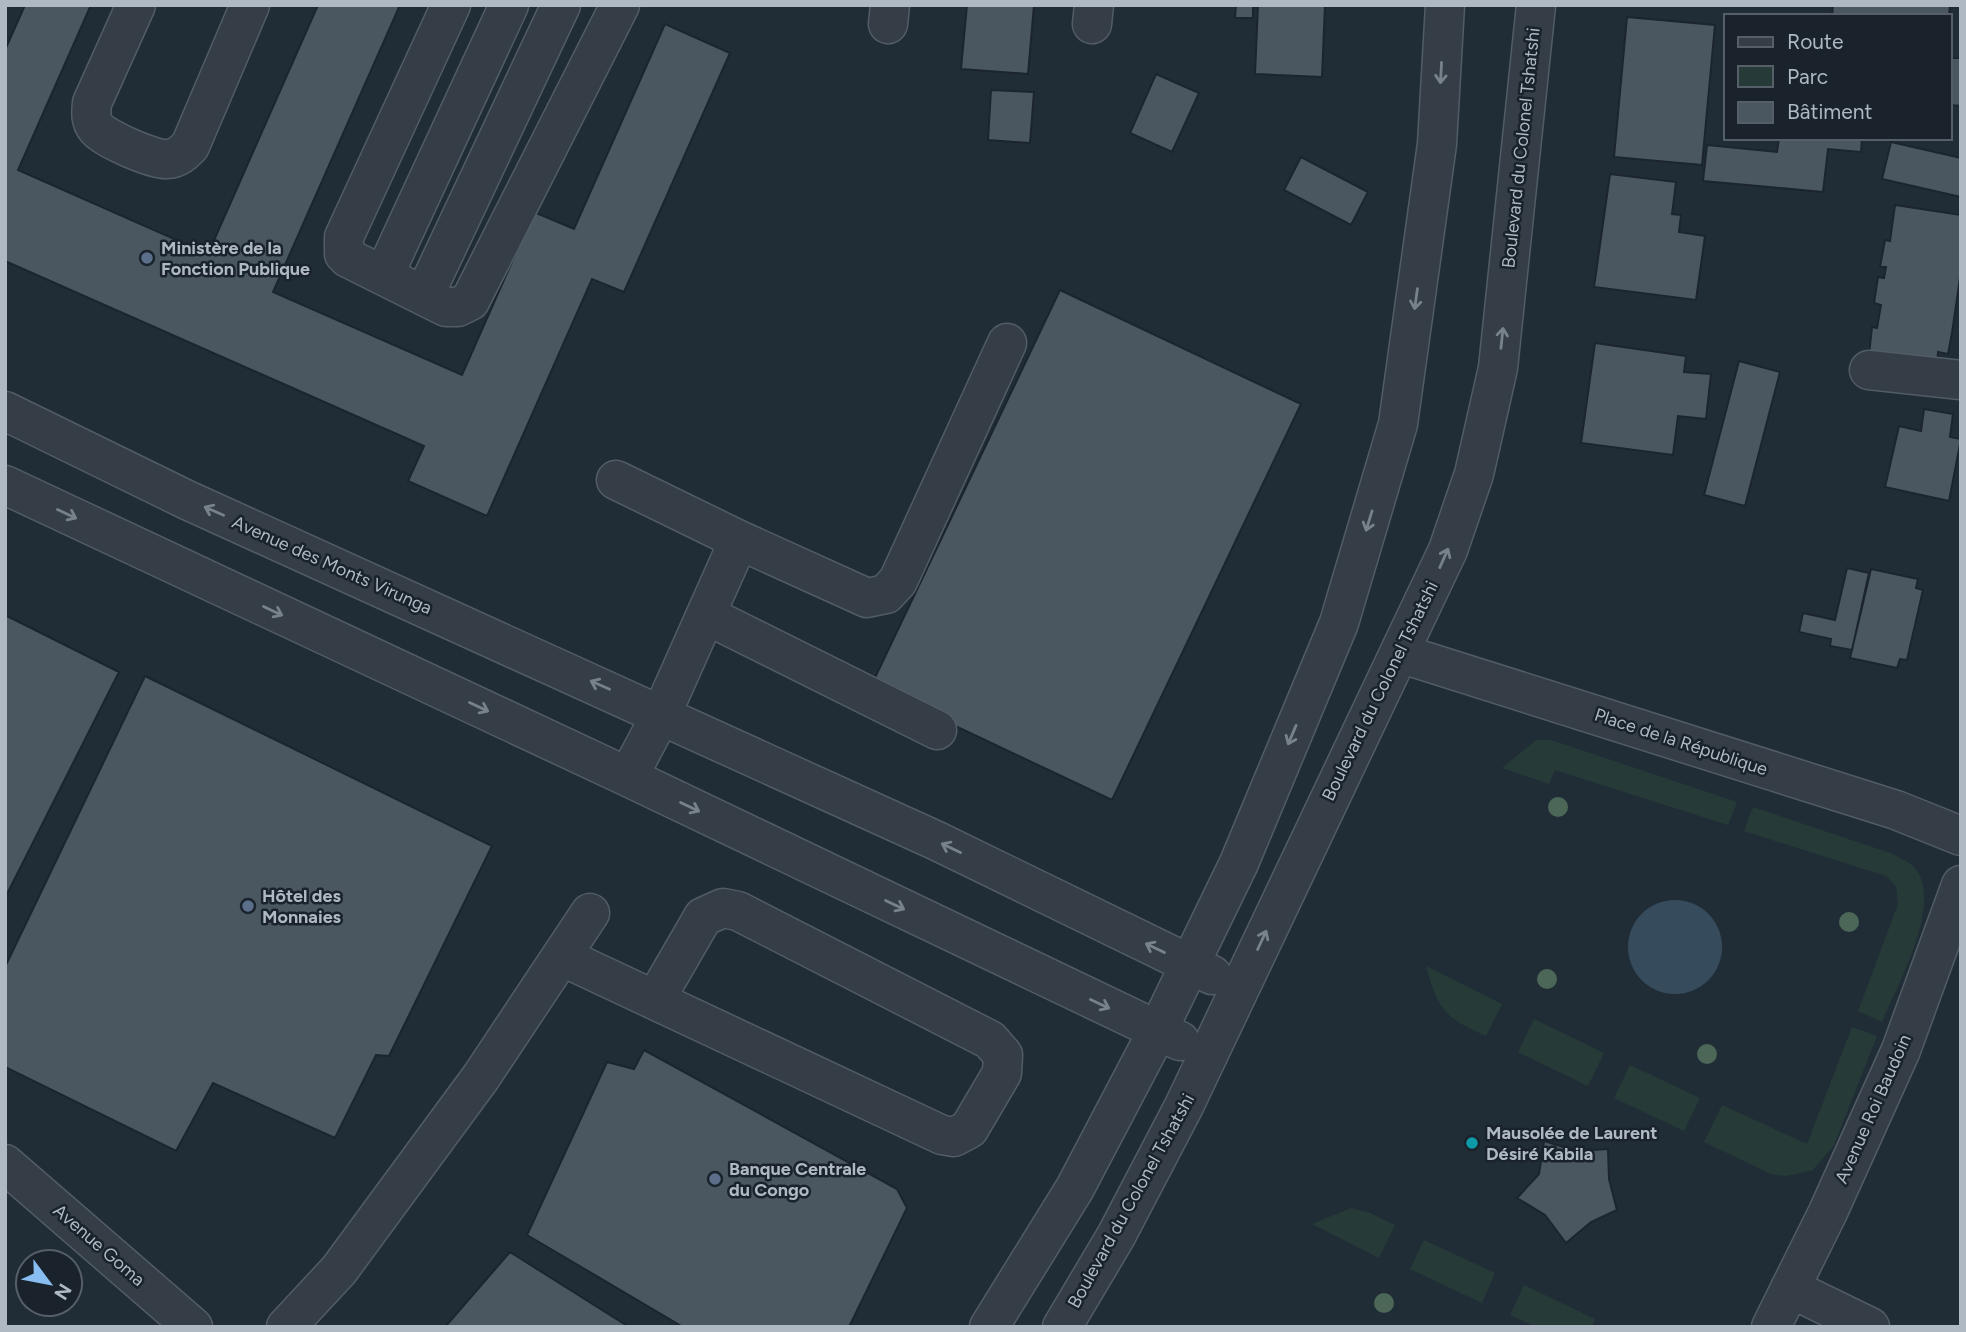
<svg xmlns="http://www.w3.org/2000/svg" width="1966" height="1332" font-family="Figtree,sans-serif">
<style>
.green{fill:#263b38}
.water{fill:#364b5c}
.building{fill:#4a5761;stroke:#1c252d;stroke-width:2}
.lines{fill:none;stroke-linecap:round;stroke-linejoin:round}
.minor-casing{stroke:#525c64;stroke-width:41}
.minor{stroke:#353e46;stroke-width:38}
.tree{fill:#4c6758}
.oneway{stroke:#78828b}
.service-dot{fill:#5c6f8a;stroke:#1a232b;stroke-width:2.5}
.culture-dot{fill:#0f9aa8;stroke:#1a232b;stroke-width:2.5}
.labels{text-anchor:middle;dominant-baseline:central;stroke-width:5;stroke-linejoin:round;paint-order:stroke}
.street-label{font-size:18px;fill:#afb9c3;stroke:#1a232b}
.poi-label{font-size:18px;font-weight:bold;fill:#afb9c3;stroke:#1a232b;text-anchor:start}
</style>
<rect width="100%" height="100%" fill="#212d36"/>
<path class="green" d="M 1536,740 L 1551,740 L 1737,802 L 1728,825 L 1555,770 L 1549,784 L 1502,768 Z
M 1753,807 L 1893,854 C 1899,858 1907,861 1912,865 C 1947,898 1897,985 1882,1022 L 1858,1011 L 1898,904 L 1896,886 L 1886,876 L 1744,831 Z
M 1426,966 L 1502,1004 L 1486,1036 C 1445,1018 1438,1010 1426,966 Z
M 1534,1019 L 1604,1053 L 1588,1086 L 1518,1052 Z
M 1852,1027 L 1877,1036 L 1834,1145 L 1813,1170 L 1787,1176 L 1771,1174 L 1704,1142 L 1722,1105 L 1807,1144 Z
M 1630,1065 L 1700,1098 L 1684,1131 L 1614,1098 Z
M 1351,1208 L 1370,1213 L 1395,1225 L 1379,1258 L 1312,1224 Z
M 1424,1240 L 1495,1273 L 1482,1303 L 1410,1269 Z
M 1524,1285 L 1595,1319 L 1591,1327 L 1536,1327 L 1510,1315 Z"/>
<path class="water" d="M1628 947a47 47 0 1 1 94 0a47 47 0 1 1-94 0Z"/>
<path class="building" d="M 25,5 L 91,5 L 18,170 L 208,254 L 318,5 L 400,5 L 273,292 L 462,375 L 534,212 L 574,229 L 665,24 L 730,53 L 624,292 L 592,279 L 487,516 L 408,481 L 424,446 L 5,261 L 5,50 Z
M 967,5 L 1034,5 L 1028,74 L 961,69 Z
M 1236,5 L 1253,5 L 1253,18 L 1235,18 Z
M 1258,5 L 1325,5 L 1322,77 L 1255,74 Z
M 1833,5 L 1950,5 L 1949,16 L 1832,16 Z
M 1627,17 L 1715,25 L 1702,165 L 1614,157 Z
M 1950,58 L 1961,58 L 1961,106 L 1950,105 Z
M 1156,74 L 1199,93 L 1172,152 L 1130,133 Z
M 991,90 L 1034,92 L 1030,143 L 988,140 Z
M 1779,138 L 1862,138 L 1861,152 L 1828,149 L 1823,192 L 1703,181 L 1707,145 L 1777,152 Z
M 1891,142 L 1961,158 L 1961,197 L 1882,179 Z
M 1301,157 L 1368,192 L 1351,225 L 1284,190 Z
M 1610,174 L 1676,182 L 1672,214 L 1681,215 L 1679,232 L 1705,236 L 1696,300 L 1594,287 Z
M 1895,205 L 1961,215 L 1961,271 L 1952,333 L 1948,354 L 1938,352 L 1937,365 L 1869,355 L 1872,327 L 1877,328 L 1881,305 L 1874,303 L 1878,277 L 1884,278 L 1886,267 L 1880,267 L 1885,240 L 1890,241 Z
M 1060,290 L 1301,404 L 1112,800 L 871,686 Z
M 1595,343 L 1686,356 L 1684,372 L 1711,374 L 1706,419 L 1678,416 L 1673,455 L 1581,443 Z
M 1739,361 L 1780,372 L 1745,506 L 1704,495 Z
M 1924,409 L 1953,414 L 1950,437 L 1961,439 L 1949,501 L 1885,487 L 1899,426 L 1921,431 Z
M 1847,568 L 1869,573 L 1852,650 L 1830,646 L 1831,639 L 1799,632 L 1803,613 L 1835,620 Z
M 1871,569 L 1918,579 L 1916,588 L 1923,590 L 1907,660 L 1900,659 L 1897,668 L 1850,658 Z
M 5,615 L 119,672 L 5,898 Z
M 145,676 L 492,846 L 389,1056 L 376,1055 L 335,1138 L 213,1083 L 176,1151 L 5,1067 L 5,967 Z
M 644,1050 L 897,1189 L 907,1208 L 849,1327 L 683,1327 L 527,1235 L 607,1062 L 634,1069 Z
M 644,1050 L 897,1189 L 907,1208 L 849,1327 L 683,1327 L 527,1235 L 607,1062 L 634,1069 Z
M 1544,1141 L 1577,1151 L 1608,1149 L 1609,1179 L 1617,1210 L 1591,1222 L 1566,1243 L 1545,1215 L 1517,1198 L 1539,1174 Z
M 510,1252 L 629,1327 L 445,1327 Z
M 510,1252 L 629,1327 L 445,1327 Z"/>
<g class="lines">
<defs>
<path id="minor" d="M 136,5 L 92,103 C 91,112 90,121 97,129 C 106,139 153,160 167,159 C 177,159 183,153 190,146 L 250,5
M 451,5 L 344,237 L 344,254 L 348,258 L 446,307 L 458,307 L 470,301 L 620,5
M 888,24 L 890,5
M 1092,24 L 1094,5
M 384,275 L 509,5
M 424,296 L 561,5
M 1869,370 L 1961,380
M 5,411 L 187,500 L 937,841 L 1212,975
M 616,480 L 739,540
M 5,485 L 628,777 L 1180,1041
M 706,615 L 937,730
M 1399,653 L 1896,810 L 1961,836
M 628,777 L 662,713 L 739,540 L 867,598 L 886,594 L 898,581 L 1007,343
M 563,957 L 942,1135 L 954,1137 L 969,1129 L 1002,1073 L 1003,1055 L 990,1040 L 738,911 L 723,908 L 703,917 L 655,1000
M 5,1164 L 193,1327
M 1790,1288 L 1870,1327
M 286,1327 L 339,1270 L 481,1077 L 590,913
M 989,1327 L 1075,1188 L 1158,1030 L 1239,863 L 1339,623 L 1398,424 L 1437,144 L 1445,5
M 1062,1327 L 1116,1236 L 1184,1106 L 1448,550 L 1474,474 L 1498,368 L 1536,5
M 1771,1327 L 1828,1212 L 1901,1050 L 1961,885"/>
</defs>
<use href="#minor" class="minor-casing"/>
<use href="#minor" class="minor"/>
</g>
<g class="tree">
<circle cx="1558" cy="807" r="10"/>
<circle cx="1849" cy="922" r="10"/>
<circle cx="1547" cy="979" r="10"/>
<circle cx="1707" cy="1054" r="10"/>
<circle cx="1384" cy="1303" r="10"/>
</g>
<defs><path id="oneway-shaft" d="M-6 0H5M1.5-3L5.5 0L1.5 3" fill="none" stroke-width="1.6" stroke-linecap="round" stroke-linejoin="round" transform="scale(1.75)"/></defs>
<g class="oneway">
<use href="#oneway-shaft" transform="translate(1441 73) rotate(93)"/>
<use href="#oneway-shaft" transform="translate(1416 299) rotate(98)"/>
<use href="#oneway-shaft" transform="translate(1502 338) rotate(-84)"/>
<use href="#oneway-shaft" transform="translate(214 511) rotate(-156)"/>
<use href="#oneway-shaft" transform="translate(67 514) rotate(25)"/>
<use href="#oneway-shaft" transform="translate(1369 521) rotate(107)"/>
<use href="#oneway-shaft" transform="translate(1444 558) rotate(-66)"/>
<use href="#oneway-shaft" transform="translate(273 611) rotate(25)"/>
<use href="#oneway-shaft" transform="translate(600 685) rotate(-156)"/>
<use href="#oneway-shaft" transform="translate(479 707) rotate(25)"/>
<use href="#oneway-shaft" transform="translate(1292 735) rotate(113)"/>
<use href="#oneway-shaft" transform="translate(690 807) rotate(26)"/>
<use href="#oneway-shaft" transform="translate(951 848) rotate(-154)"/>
<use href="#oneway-shaft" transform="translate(895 905) rotate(26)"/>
<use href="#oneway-shaft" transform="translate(1262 940) rotate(-65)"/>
<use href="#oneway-shaft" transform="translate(1155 948) rotate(-154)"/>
<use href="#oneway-shaft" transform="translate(1100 1004) rotate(25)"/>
</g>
<g class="service-dot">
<circle cx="147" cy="258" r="7"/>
<circle cx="248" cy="906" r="7"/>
<circle cx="715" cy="1179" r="7"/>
</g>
<circle class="culture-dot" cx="1472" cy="1143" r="7"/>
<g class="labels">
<g class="street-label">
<text transform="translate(1521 148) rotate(-84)">Boulevard du Colonel Tshatshi</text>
<text transform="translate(332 565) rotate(24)">Avenue des Monts Virunga</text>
<text transform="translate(1380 691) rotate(-64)">Boulevard du Colonel Tshatshi</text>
<text transform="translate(1681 742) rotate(18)">Place de la République</text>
<text transform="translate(1873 1109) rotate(-66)">Avenue Roi Baudoin</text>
<text transform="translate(1131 1201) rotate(-61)">Boulevard du Colonel Tshatshi</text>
<text transform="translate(99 1245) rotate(41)">Avenue Goma</text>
</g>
<g class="poi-label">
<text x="161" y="248">Ministère de la<tspan x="161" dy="21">Fonction Publique</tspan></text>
<text x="262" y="896">Hôtel des<tspan x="262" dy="21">Monnaies</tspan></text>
<text x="1486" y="1133">Mausolée de Laurent<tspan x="1486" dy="21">Désiré Kabila</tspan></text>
<text x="729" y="1169">Banque Centrale<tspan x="729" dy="21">du Congo</tspan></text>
</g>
</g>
<rect width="1966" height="1332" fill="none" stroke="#afb9c3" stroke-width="14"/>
<rect x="1724" y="14" width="228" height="126" fill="#1a232b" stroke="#565f68" stroke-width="2"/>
<rect x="1738" y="37" width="35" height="10" fill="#353e46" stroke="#565f68" stroke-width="2"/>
<text x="1787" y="49" font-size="21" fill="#afb9c3">Route</text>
<rect x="1738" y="66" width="35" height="21" fill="#263b38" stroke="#565f68" stroke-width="2"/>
<text x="1787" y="84" font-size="21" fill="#afb9c3">Parc</text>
<rect x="1738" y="102" width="35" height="21" fill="#4a5761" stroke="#565f68" stroke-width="2"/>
<text x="1787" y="119" font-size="21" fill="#afb9c3">Bâtiment</text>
<g transform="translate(49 1283) rotate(122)"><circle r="33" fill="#1a232b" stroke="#565f68" stroke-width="2"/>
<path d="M0-5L12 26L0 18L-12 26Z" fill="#87bdf0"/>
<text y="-10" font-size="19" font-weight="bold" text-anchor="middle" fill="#afb9c3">N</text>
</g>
</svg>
